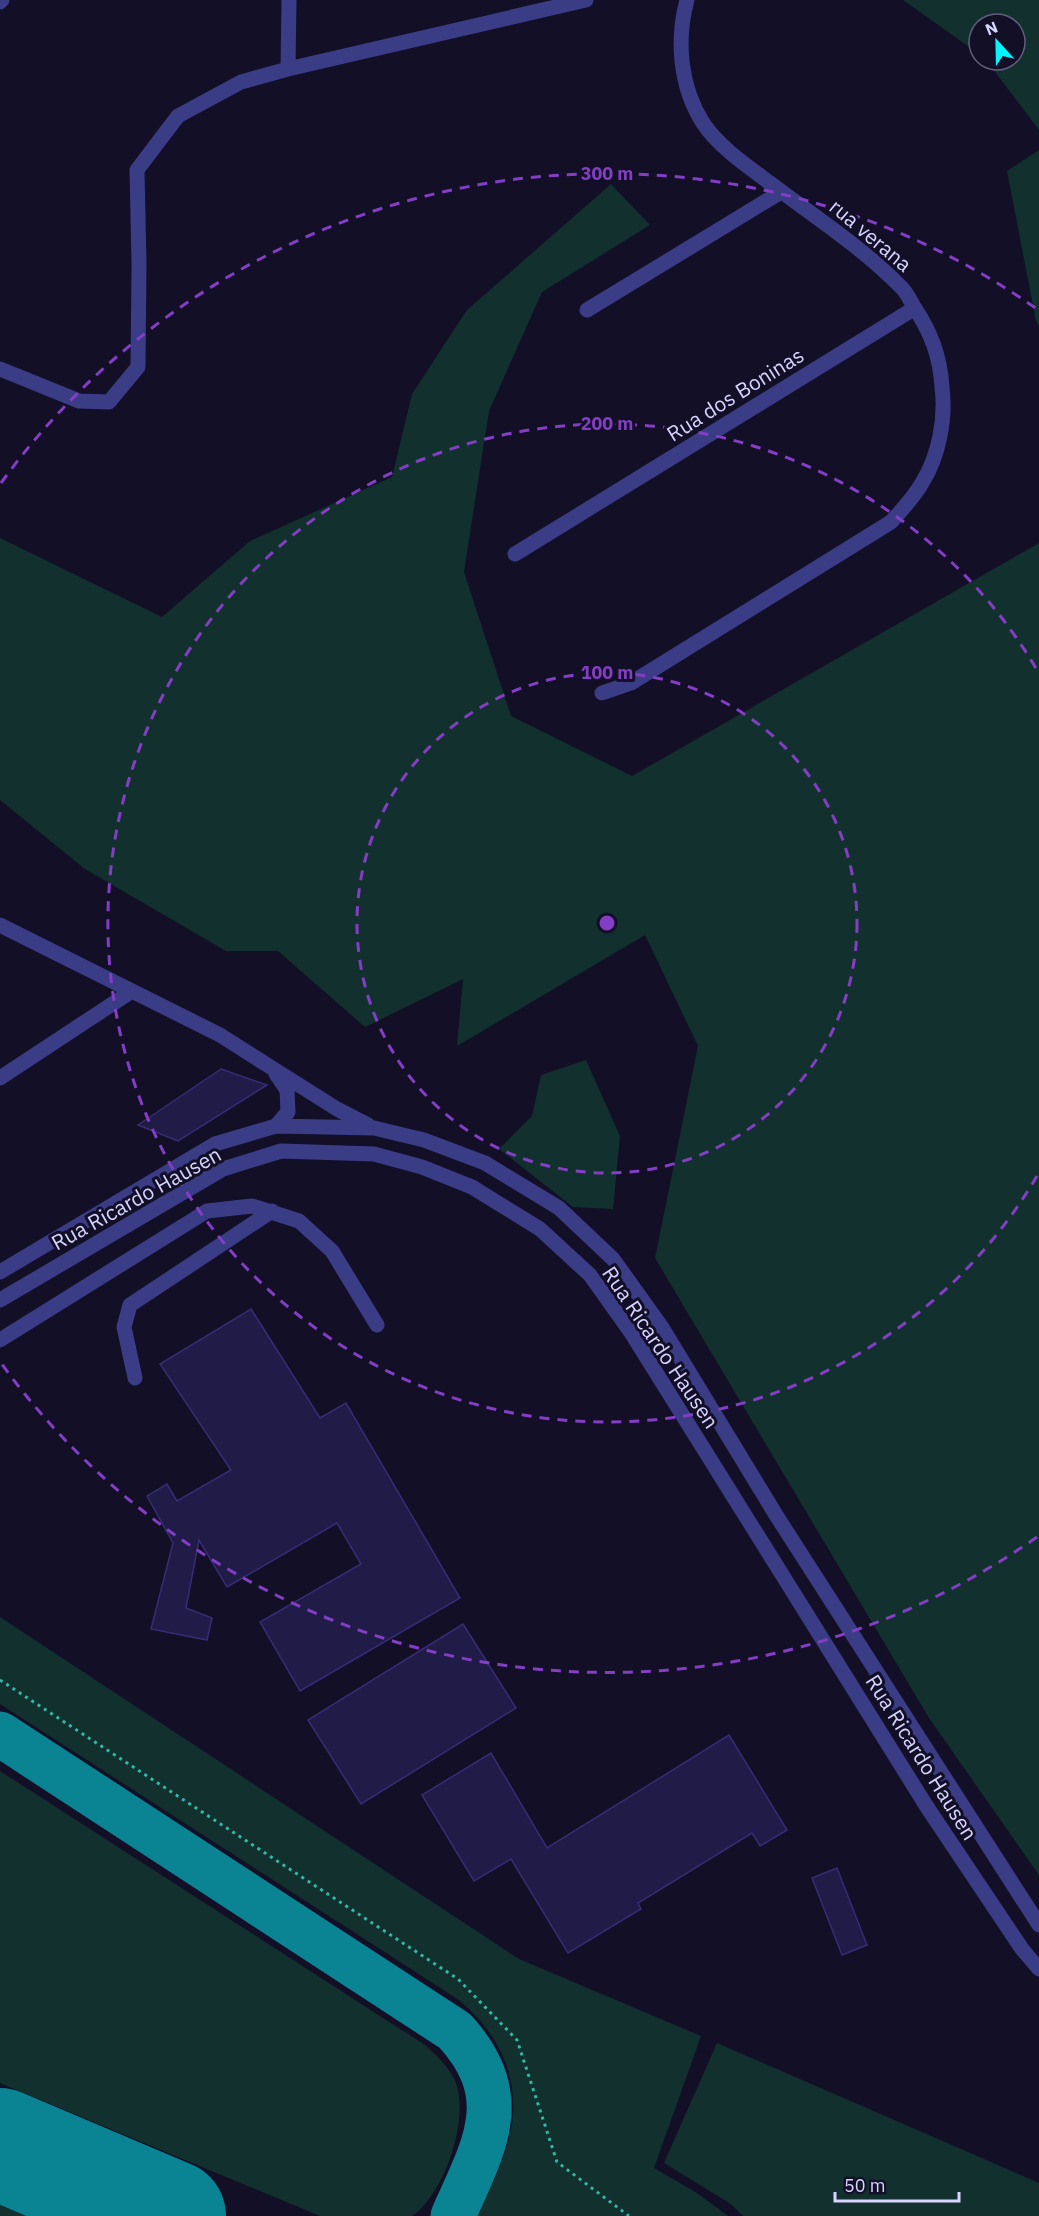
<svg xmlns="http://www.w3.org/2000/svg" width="1039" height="2216" font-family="'IBM Plex Sans',sans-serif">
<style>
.green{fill:#12312e}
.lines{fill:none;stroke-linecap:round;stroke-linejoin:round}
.taxiway{stroke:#0a8393;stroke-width:45}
.runway{stroke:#0a8393;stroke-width:112}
.building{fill:#211b48;stroke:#362d74;stroke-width:1.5}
.path{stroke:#2fbaa8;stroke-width:3;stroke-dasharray:3 4.5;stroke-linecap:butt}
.minor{stroke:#3a3c86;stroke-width:15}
.ring{fill:none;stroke:#843dc5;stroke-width:3;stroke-dasharray:10 8}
.labels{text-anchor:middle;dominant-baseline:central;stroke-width:6;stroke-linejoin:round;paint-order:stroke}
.street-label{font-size:21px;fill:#d7d5ff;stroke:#120f27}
.centre{fill:#843dc5;stroke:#120f27;stroke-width:3}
.ring-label{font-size:18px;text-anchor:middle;font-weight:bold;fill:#843dc5;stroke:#120f27;stroke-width:6;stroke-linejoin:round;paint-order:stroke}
</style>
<rect width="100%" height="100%" fill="#120f27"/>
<path class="green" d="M 903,0 L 1039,0 L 1039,130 L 986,60 L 1015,60 L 1015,24 L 979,24 L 979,54 Z
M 1039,150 L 1039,326 L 1036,321 L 1007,171 Z
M 611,184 L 650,225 L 542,292 L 489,411 L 464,572 L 511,716 L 632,776 L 1039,543 L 1039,1875 L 929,1718 L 655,1258 L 698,1046 L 645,935 L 457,1046 L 463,979 L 365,1027 L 278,951 L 226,951 L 85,869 L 0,800 L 0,538 L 162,617 L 250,541 L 392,477 L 412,394 L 467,310 Z
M 586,1060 L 620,1136 L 613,1209 L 573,1207 L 499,1149 L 532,1116 L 541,1075 Z
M 0,1617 L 519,1959 L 701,2036 L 654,2168 L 697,2193 L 728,2216 L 478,2216 C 488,2192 501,2168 508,2143 C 524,2086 503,2037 459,2000 L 0,1704 Z
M 0,1771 L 425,2045 C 437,2056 448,2065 455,2081 C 471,2117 444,2195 412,2216 L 320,2216 L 0,2083 Z
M 717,2043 L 1039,2183 L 1039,2216 L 743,2216 L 731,2204 L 664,2163 Z
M 0,2205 L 27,2216 L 0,2216 Z"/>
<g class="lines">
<path class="taxiway" d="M 0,1734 L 455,2031 C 515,2097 484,2146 453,2216"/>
<path class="runway" d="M 0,2144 L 170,2216"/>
</g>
<path class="building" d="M 221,1069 L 267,1085 L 178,1141 L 138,1125 Z
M 251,1309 L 320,1418 L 346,1403 L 460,1598 L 300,1691 L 260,1622 L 361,1564 L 337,1523 L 227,1587 L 199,1540 L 186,1608 L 212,1618 L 207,1640 L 151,1629 L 173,1543 L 147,1496 L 167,1484 L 177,1501 L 231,1470 L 160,1364 Z
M 463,1624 L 516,1708 L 361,1804 L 308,1720 Z
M 729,1735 L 787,1830 L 760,1846 L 752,1833 L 638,1903 L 641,1909 L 568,1953 L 511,1859 L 474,1881 L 422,1795 L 491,1753 L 547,1848 Z
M 837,1868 L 867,1945 L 842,1955 L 812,1878 Z"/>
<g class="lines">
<path class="path" d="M 0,1680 L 458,1979 L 517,2040 L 557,2162 L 629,2216"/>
<path class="minor" d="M 0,2 L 2,0
M 288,69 L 289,0
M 587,310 L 781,192
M 0,369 L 79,401 L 109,402 L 138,367 L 139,264 L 137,170 L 178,116 L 241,82 L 288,69 L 586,0
M 515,554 L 915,308
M 602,693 L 631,683 L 891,522 C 902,510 914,497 922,483 C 939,456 946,418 942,387 C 940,356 931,332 914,307 C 910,300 907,293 902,288 C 863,248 815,217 770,183 C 747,166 719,147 703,123 C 680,87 676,40 687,0
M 0,925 L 220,1035 L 337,1109 L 368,1125
M 276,1074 L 287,1090 L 288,1112 L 276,1126
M 0,1078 L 132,991
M 0,1272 L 215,1144 L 276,1126 L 374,1128 L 424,1140 L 485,1163 L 559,1208 L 613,1259 L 661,1326 L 776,1515 L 1039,1925
M 0,1300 L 223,1169 L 281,1151 L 374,1154 L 422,1167 L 472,1187 L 540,1229 L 590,1275 L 632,1334 L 927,1807 L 1022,1949 L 1039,1969
M 0,1340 L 207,1211 L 252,1206 L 299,1221 L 332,1251 L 377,1325
M 135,1378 L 124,1327 L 130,1305 L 272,1211"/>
</g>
<g class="ring">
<circle cx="607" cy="923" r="250"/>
<path d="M1037 1176A499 499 0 1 1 1037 670"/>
<path d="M1037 1537A749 749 0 0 1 1 1363M1 483A749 749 0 0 1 1037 309"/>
</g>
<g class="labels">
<g class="street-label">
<text transform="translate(871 235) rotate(40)">rua verana</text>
<text transform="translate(735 394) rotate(-32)">Rua dos Boninas</text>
<text transform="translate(136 1198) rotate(-29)">Rua Ricardo Hausen</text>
<text transform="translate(661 1347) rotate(56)">Rua Ricardo Hausen</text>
<text transform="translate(922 1757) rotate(58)">Rua Ricardo Hausen</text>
</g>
</g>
<circle cx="607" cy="923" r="9" class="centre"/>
<g class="ring-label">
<text x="607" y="180">300 m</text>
<text x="607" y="430">200 m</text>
<text x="607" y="679">100 m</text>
</g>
<g transform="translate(997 42) rotate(338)"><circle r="28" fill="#120f27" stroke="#615e7d" stroke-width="1.5"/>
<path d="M0-4.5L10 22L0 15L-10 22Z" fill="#01f7ff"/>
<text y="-9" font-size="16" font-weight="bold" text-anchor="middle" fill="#d7d5ff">N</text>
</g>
<path d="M835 2192v9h124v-9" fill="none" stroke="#d7d5ff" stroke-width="3"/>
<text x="844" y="2192" font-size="18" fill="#d7d5ff" stroke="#120f27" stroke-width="4.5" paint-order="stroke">50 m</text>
</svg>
